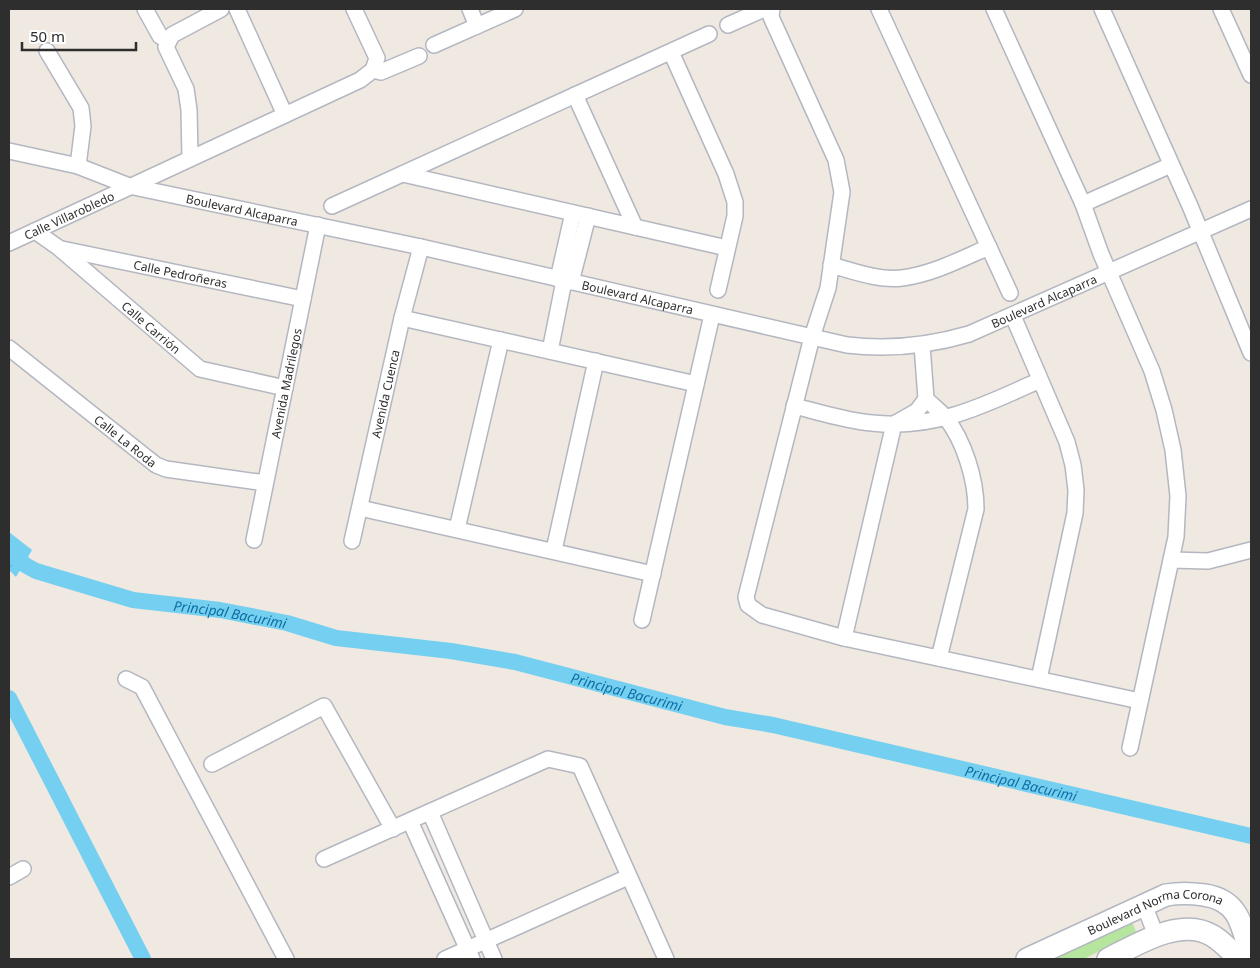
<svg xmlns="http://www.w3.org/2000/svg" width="1260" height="968" font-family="'Noto Sans',sans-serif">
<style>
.green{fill:#b6e59e}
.water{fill:url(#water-ripples)}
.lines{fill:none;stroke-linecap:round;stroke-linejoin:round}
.canal{stroke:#75cff0;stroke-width:16}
.street-casing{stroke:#b4b7c1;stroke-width:18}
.secondary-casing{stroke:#b4b7c1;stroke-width:24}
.street{stroke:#fff;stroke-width:15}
.secondary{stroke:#fff;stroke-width:21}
.labels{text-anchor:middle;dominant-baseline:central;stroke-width:4;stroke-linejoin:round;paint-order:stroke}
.street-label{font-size:12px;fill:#2e2e2e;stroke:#fff}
.water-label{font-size:14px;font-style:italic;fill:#0d6fa3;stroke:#fff}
</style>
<defs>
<pattern id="water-ripples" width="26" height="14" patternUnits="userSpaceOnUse" patternTransform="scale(1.25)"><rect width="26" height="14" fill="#75cff0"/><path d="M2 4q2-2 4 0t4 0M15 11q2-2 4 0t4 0" fill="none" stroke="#66b2ce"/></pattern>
</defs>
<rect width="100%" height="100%" fill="#efe9e1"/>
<path class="green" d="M 1132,922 L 1136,932 L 1084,959 L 1054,959 Z"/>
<path class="water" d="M 9,532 L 32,550 L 16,577 L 9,570 Z"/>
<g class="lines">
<g class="canal">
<path id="s1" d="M 9,547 L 25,565 L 36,571 L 133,600 L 220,610 L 287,623 L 336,638 L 451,651 L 515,662 L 725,717 L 773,725 L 1251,836"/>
<path d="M 9,698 L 143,959"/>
</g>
<defs>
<g id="street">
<path d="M 145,9 L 160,36 L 167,40"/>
<path d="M 237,9 L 285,115"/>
<path d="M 470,9 L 477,26"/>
<path d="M 772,9 L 771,17 L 836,160 L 842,192 L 828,288 L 812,337 L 746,597 L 748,605 L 762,615 L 844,638 L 1140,701"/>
<path d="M 879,9 L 1010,293"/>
<path d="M 994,9 L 1083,204 L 1101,254 L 1152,371 L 1164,410 L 1173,450 L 1178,496 L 1176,537 L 1130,748"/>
<path d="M 1102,9 L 1190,206 L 1251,353"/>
<path d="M 1221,9 L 1251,75"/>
<path d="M 728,25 L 764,9 L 771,10"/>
<path d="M 434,45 L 515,9"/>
<path d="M 47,51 L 81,108 L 83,126 L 78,166"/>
<path d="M 671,52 L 726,174 L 735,202 L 735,216 L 718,290"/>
<path d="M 373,70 L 381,72 L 419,56"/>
<path d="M 575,95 L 635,227"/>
<path id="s2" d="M 9,151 L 78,166 L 129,186 L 421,247 L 847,345 C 889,350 928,346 969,334 L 1251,209"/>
<path d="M 190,157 L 189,110 L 186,89 L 166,47 L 172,35 L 221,9"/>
<path d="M 403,174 L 727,248"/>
<path d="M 1083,204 L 1171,165"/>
<path d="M 332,206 L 709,34"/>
<path id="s3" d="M 35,231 L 59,248 L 200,369 L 285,388"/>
<path id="s4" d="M 9,243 L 360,80 L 373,70 L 377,58 L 354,9"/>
<path id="s5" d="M 62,249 L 303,299"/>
<path d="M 831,265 C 853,271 879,281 902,278 C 933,274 961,259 989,247"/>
<path d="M 558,279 L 573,213"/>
<path d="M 571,282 L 588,216"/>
<path d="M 1013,316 L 1067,442 L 1073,465 L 1076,490 L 1075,513 L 1039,679"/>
<path d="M 402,318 L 696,384"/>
<path d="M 922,345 L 926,399 C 932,405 940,411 946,418 C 964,441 976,479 976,509 L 939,658"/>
<path id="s6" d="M 9,348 L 156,465 L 166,469 L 265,483"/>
<path d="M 550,351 L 564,281"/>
<path d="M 794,406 C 819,412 846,421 872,423 C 936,430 985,405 1040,380"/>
<path d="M 360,508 L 653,574"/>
<path d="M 457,529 L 501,340"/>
<path id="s7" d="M 254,540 L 318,225"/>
<path id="s8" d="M 352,541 L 402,318 L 421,247"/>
<path d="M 554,550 L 596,361"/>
<path d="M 1171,560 L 1208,561 L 1251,550"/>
<path d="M 642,620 L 712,315"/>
<path d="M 844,638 L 894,424 L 917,411 L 926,399"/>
<path d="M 126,679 L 142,687 L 286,959"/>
<path d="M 212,764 L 324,706 L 393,829"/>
<path d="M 430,812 L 494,959"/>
<path d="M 410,821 L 472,959"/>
<path d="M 324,859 L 548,759 L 580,766 L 666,959"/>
<path d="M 9,877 L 23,869"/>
<path d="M 1144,905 L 1156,935"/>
<path d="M 445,959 L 628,877"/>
</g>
<g id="secondary">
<path id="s9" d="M 1027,959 L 1166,895 C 1179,893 1190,893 1204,895 C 1240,900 1242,927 1251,957"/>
<path d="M 1108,959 C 1136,945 1181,916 1213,936 C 1223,942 1231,952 1240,959"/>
</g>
</defs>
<use href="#street" class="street-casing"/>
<use href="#secondary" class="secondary-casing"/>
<use href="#street" class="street"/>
<use href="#secondary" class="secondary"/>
</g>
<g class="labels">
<g class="street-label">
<text stroke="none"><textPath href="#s2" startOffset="241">Boulevard Alcaparra</textPath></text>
<text stroke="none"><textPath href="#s4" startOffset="66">Calle Villarobledo</textPath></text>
<text stroke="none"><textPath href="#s5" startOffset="121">Calle Pedroñeras</textPath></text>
<text stroke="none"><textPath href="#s2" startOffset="646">Boulevard Alcaparra</textPath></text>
<text stroke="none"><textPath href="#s2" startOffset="1066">Boulevard Alcaparra</textPath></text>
<text stroke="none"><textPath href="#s3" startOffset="151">Calle Carrión</textPath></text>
<text stroke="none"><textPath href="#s7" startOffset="160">Avenida Madrilegos</textPath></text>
<text stroke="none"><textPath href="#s8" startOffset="151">Avenida Cuenca</textPath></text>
<text stroke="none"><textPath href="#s6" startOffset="149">Calle La Roda</textPath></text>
<text stroke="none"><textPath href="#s9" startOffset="139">Boulevard Norma Corona</textPath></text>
</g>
<g class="water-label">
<text stroke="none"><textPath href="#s1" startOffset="236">Principal Bacurimi</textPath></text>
<text stroke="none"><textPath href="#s1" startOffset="641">Principal Bacurimi</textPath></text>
<text stroke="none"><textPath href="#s1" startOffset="1046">Principal Bacurimi</textPath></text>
</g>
</g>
<rect width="1260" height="968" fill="none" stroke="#2e2e2e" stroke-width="20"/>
<path d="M22 42v8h114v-8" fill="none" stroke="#2e2e2e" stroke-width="2.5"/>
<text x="30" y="42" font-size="15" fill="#2e2e2e" stroke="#ffffff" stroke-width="4" paint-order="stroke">50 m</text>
</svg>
